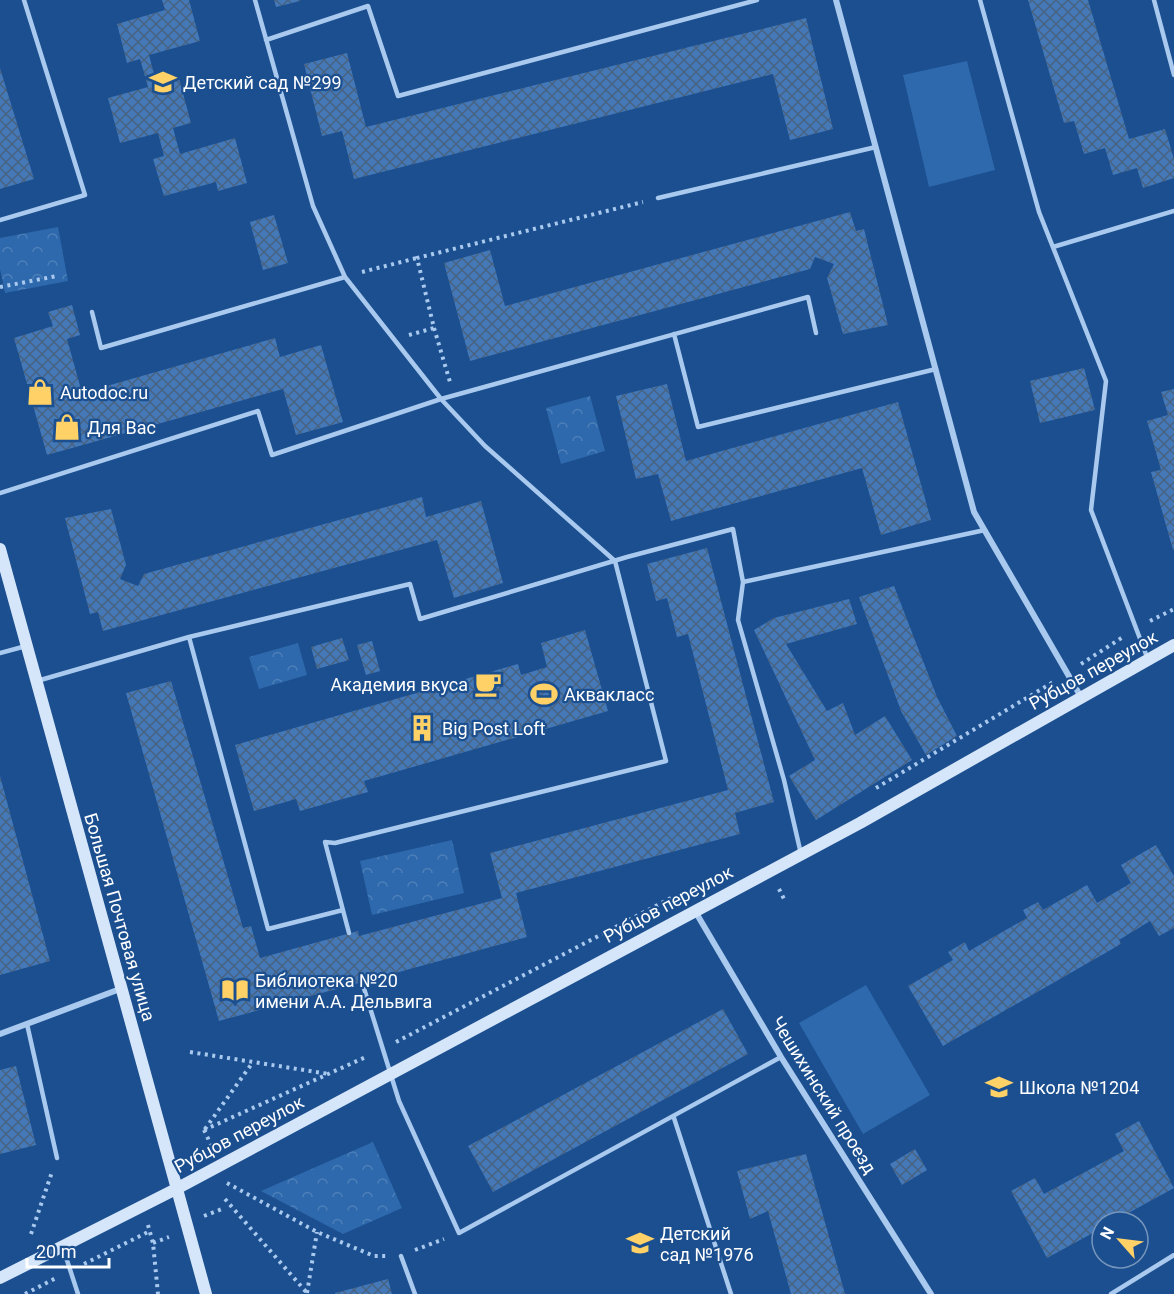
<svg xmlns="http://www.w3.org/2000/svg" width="1174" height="1294" font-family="Roboto,sans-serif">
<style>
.forest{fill:url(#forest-crowns)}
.garden{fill:#2e69ad}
.building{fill:url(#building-cross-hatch)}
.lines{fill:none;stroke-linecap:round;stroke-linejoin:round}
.path{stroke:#a9c9ee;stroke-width:4;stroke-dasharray:3 4.5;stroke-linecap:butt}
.lane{stroke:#a9c9ee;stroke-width:4.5}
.street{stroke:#a9c9ee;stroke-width:6}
.secondary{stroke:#d6e6fa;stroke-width:12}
.labels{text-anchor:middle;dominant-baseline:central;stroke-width:4.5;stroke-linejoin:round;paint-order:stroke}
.poi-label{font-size:18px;fill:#fff;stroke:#1b4f8f;text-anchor:start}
.street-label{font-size:18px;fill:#fff;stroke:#1b4f8f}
</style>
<defs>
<pattern id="forest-crowns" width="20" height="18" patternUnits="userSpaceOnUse" patternTransform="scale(1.5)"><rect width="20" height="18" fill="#2e69ad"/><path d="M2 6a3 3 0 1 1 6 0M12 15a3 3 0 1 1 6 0" fill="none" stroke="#4d80b9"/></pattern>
<pattern id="building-cross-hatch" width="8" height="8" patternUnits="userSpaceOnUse" patternTransform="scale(1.5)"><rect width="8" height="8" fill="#4478b7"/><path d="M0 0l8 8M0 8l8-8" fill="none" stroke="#486282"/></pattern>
</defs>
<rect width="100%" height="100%" fill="#1b4f8f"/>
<path class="forest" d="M 58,227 L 68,281 L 5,293 L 0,269 L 0,238 Z
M 590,396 L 605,451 L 561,464 L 546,408 Z
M 298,643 L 307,675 L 259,689 L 249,657 Z
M 452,840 L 464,893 L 372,915 L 360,861 Z
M 373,1142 L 402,1208 L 343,1234 L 261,1191 Z"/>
<path class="garden" d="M 967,61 L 995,170 L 929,187 L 903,75 Z
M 866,985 L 930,1095 L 863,1134 L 799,1023 Z"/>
<path class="building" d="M 162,0 L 189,0 L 200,41 L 149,55 L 156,81 L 178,75 L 191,123 L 173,128 L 180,154 L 235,138 L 247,183 L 218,191 L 216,182 L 164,196 L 153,159 L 164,156 L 158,133 L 120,143 L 108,98 L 148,87 L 140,59 L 127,63 L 117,24 L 165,10 Z
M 274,0 L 300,0 L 300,1 L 276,7 Z
M 1028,0 L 1088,0 L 1129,139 L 1165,129 L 1174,159 L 1174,178 L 1143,188 L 1137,168 L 1113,175 L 1105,148 L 1084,154 L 1074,121 L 1064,123 Z
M 806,18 L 833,129 L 790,140 L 773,74 L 354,179 L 342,131 L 322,136 L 304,64 L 347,53 L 366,127 Z
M 0,68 L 34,179 L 0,189 Z
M 850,212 L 856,231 L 864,229 L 888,325 L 843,334 L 827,278 L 834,264 L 815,257 L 810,269 L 470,361 L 444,263 L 490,250 L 505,306 Z
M 274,215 L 288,263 L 263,270 L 250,222 Z
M 72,305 L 80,335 L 67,339 L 82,393 L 275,338 L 280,357 L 321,345 L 343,422 L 296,435 L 283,389 L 47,455 L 14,338 L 53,326 L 48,312 Z
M 1084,368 L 1095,410 L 1040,423 L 1030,381 Z
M 667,384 L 686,461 L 898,402 L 931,520 L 881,535 L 862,468 L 671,521 L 658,474 L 636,479 L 616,396 Z
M 1174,389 L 1174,550 L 1173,550 L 1151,472 L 1161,470 L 1147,421 L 1168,415 L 1161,392 Z
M 422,497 L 426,517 L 481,501 L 503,583 L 454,598 L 437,540 L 103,631 L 98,612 L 90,614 L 65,518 L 111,509 L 126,565 L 120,579 L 138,586 L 144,574 Z
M 707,548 L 774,802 L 735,813 L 740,834 L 516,893 L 527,937 L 219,1021 L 126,693 L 171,681 L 243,928 L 251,926 L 260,958 L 358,931 L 359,936 L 502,898 L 490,853 L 728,790 L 688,634 L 677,637 L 667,598 L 656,601 L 647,564 Z
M 894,586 L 937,697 L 957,736 L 926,755 L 901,711 L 859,597 Z
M 849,599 L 857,624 L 786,644 L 827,711 L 843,703 L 855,735 L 885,716 L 912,760 L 816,820 L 789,776 L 815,760 L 754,630 L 774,618 Z
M 585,630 L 608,711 L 364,781 L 368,792 L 300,811 L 296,799 L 254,811 L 235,745 L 518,664 L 521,675 L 547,667 L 541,643 Z
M 342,638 L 349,660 L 317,669 L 311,647 Z
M 372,641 L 380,671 L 366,675 L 357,645 Z
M 0,776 L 50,961 L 0,975 Z
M 1156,845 L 1174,876 L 1174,928 L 1159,936 L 1150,921 L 1119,940 L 1121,944 L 943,1046 L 908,986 L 953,960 L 948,952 L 965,942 L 969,951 L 1027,918 L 1023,910 L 1038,902 L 1043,910 L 1087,885 L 1097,903 L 1131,883 L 1121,865 Z
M 723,1009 L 748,1054 L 493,1192 L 468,1146 Z
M 16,1066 L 36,1145 L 0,1154 L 0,1070 Z
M 1139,1121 L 1174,1188 L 1112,1222 L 1102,1222 L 1102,1228 L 1047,1258 L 1011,1191 L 1035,1178 L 1044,1194 L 1124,1151 L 1115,1134 Z
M 915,1149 L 927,1170 L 902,1185 L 890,1164 Z
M 806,1154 L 845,1294 L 791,1294 L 768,1211 L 750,1219 L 737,1171 Z
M 388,1279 L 392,1294 L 335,1294 L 335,1293 Z"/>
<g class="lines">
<path class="path" d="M 362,272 L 417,258
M 0,287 L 57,276
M 434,328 L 450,382
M 409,335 L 434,328 L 417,258 L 643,202
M 1150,621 L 1174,609
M 1081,664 L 1123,637
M 876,788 L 1055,681
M 779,889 L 785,901
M 396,1042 L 671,898
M 190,1052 L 329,1074
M 205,1129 L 253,1062
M 204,1130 L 368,1056
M 204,1130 L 213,1149
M 227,1183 L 317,1232 L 374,1256 L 387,1256
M 225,1199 L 307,1293
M 204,1216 L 222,1209
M 148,1225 L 153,1243 L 158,1294
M 31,1234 L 52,1172
M 153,1243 L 169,1237
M 415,1250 L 444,1239
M 84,1264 L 150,1231
M 307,1293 L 317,1232
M 25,1294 L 56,1278"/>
<path class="lane" d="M 255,0 L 313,206 L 345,277 L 441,399 L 485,446 L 615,561 L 666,761 L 335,843 L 325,842 L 349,933
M 980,0 L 1039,212 L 1106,381 L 1091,510 L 1147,657
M 1154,0 L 1174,75
M 266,40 L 368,6 L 398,96 L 757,0
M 658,198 L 876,147
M 0,220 L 85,195 L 24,0
M 1053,247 L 1174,211
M 92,312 L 101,348 L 345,277
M 674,334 L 698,427 L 936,369
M 0,493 L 258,411 L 272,455 L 441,399 L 808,297 L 816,333
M 743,582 L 985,530
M 189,637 L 410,584 L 420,619 L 627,557 L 733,529 L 743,582 L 738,620 L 784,780 L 801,854
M 0,653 L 26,646
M 37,681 L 189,637 L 268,929 L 343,910
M 362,982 L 399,1101 L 459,1233 L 781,1057
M 27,1024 L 57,1158
M 674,1118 L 731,1294
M 63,1248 L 78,1294
M 401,1256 L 415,1294
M 1111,1294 L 1174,1255"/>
<path class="street" d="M 836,0 L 974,512 L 1081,697
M 695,911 L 781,1057 L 931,1294
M 0,1034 L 120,989"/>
<path class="secondary" d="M 0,549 L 206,1294
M 0,1278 L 176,1189 L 860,823 L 1174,645"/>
</g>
<defs>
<symbol id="school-bare" viewBox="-9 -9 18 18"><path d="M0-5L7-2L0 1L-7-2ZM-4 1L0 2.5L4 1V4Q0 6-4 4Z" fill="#ffd166" stroke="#1b4f8f" stroke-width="2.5" paint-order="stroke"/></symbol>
<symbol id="shop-bare" viewBox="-9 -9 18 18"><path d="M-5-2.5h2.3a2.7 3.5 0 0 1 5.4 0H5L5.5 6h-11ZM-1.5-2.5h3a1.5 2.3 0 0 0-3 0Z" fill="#ffd166" stroke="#1b4f8f" stroke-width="2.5" paint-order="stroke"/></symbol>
<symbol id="cafe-bare" viewBox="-9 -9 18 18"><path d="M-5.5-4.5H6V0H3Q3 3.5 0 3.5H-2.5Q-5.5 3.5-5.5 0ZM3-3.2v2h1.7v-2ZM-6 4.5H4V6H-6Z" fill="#ffd166" stroke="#1b4f8f" stroke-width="2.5" paint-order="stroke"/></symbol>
<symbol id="stadium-bare" viewBox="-9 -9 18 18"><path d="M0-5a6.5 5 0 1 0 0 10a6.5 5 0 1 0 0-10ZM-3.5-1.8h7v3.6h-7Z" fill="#ffd166" stroke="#1b4f8f" stroke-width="2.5" paint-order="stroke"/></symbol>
<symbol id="building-bare" viewBox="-9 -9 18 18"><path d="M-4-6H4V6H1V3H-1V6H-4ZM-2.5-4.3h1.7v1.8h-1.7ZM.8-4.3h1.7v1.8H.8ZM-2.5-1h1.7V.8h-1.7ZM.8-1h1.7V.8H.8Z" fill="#ffd166" stroke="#1b4f8f" stroke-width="2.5" paint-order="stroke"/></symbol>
<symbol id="library-bare" viewBox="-9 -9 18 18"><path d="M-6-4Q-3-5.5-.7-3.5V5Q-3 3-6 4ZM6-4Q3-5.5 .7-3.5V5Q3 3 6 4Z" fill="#ffd166" stroke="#1b4f8f" stroke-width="2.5" paint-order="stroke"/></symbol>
</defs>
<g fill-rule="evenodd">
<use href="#school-bare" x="144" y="63" width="38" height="38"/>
<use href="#shop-bare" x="21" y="373" width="38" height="38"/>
<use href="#shop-bare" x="48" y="408" width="38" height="38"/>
<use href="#cafe-bare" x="469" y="665" width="38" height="38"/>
<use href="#stadium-bare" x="525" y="675" width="38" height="38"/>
<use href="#building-bare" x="403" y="709" width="38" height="38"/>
<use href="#library-bare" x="216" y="971" width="38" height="38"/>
<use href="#school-bare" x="980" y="1068" width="38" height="38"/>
<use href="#school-bare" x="621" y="1224" width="38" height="38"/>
</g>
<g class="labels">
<g class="poi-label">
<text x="183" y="82">Детский сад №299</text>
<text x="60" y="392">Autodoc.ru</text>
<text x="87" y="427">Для Вас</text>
<text x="468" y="684" text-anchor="end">Академия вкуса</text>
<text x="564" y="694">Аквакласс</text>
<text x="442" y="728">Big Post Loft</text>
<text x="255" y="980">Библиотека №20<tspan x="255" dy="21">имени А.А. Дельвига</tspan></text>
<text x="1019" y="1087">Школа №1204</text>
<text x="660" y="1233">Детский<tspan x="660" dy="21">сад №1976</tspan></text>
</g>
<g class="street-label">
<text transform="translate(1093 670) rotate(-29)">Рубцов переулок</text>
<text transform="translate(668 904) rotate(-28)">Рубцов переулок</text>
<text transform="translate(120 917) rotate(74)">Большая Почтовая улица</text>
<text transform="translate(824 1095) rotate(58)">Чешихинский проезд</text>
<text transform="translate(239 1134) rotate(-28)">Рубцов переулок</text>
</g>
</g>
<g transform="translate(1120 1240) rotate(298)"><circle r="28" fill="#1b4f8f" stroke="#7695bc" stroke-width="1.5"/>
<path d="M0-4.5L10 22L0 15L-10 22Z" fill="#ffd166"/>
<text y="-9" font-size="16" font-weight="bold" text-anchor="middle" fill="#ffffff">N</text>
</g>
<path d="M27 1258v9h82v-9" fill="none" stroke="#ffffff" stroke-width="3"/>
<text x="36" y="1258" font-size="18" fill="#ffffff" stroke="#1b4f8f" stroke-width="4.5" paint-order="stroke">20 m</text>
</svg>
